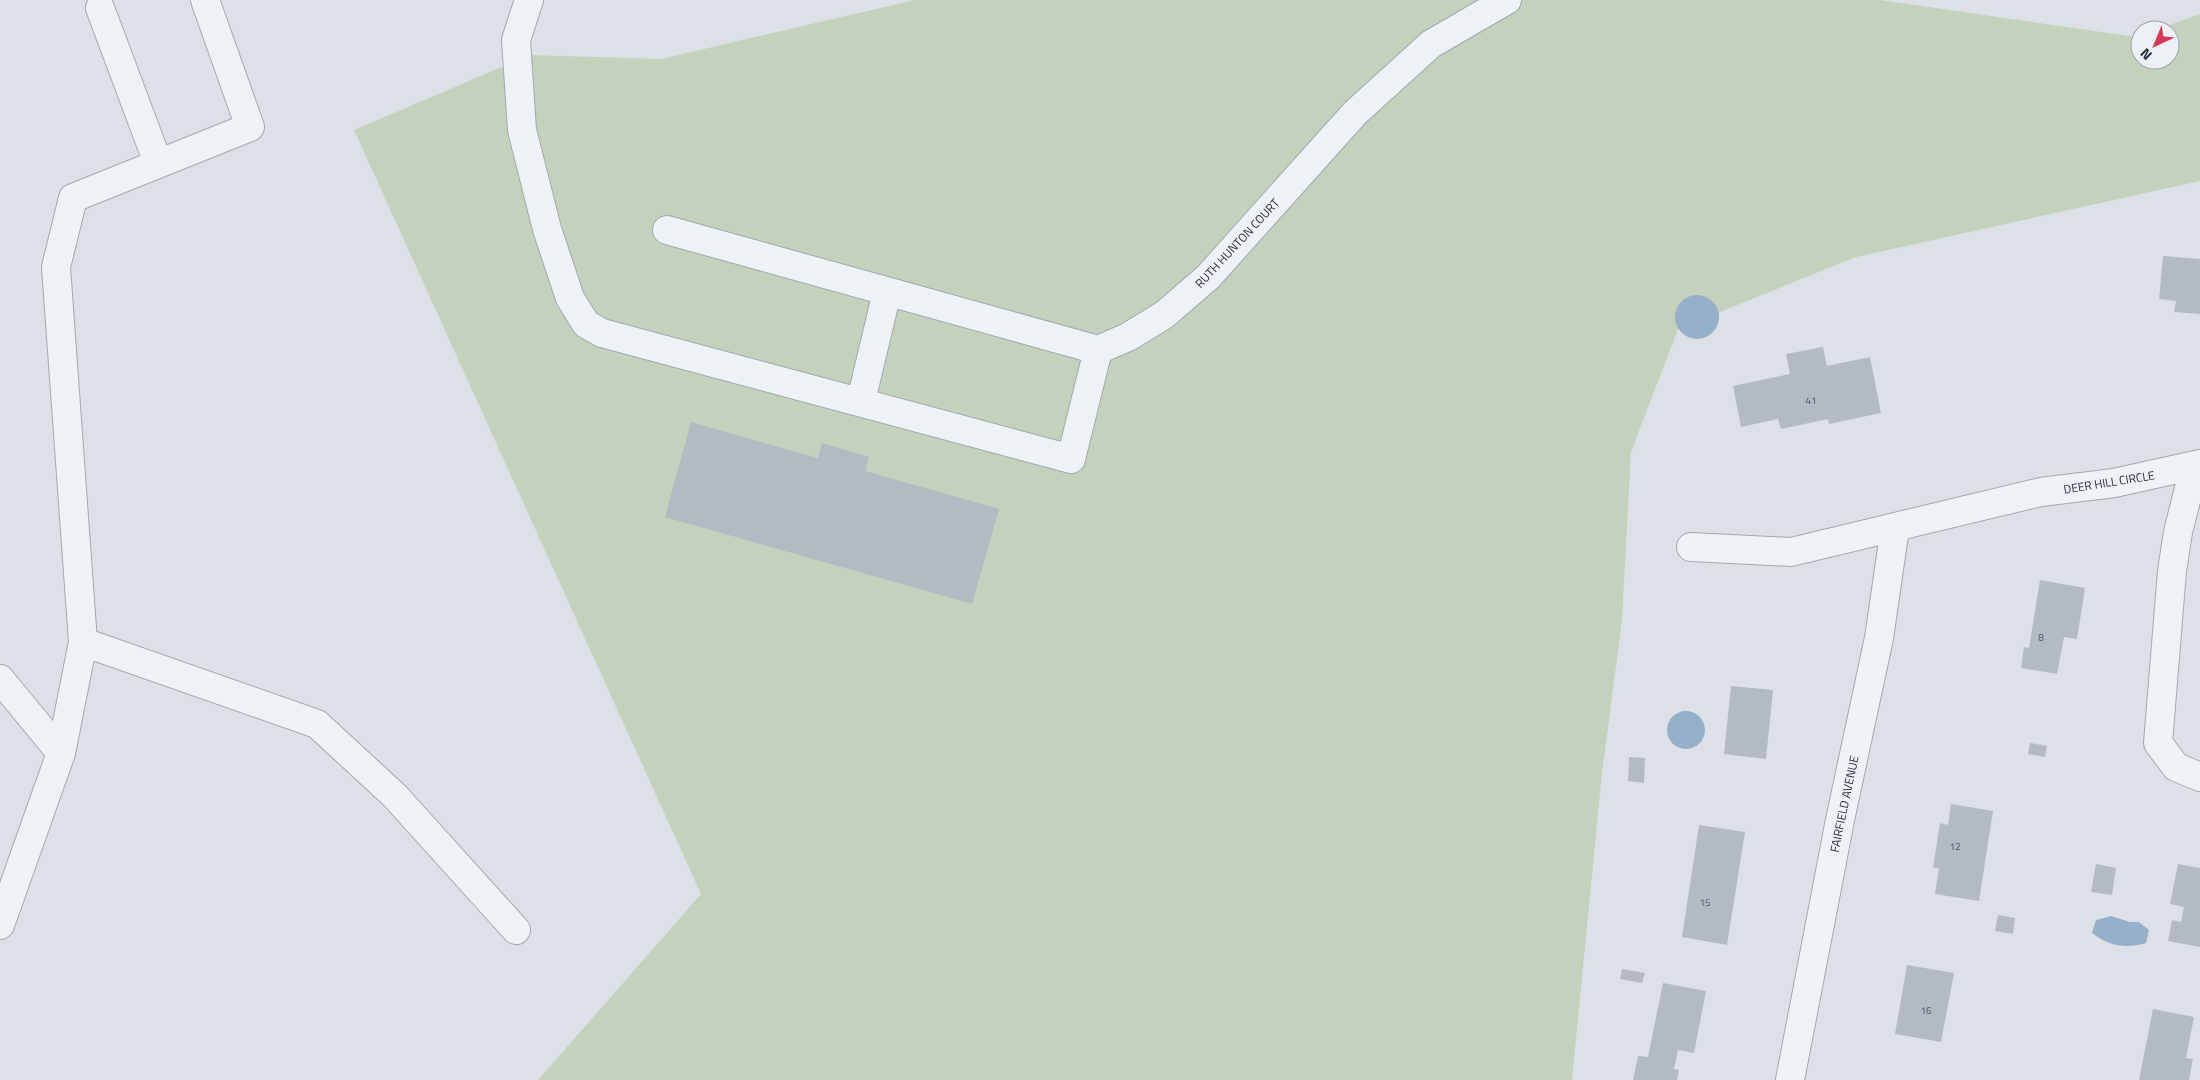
<svg xmlns="http://www.w3.org/2000/svg" width="2200" height="1080" font-family="'Titillium Web',sans-serif">
<style>
.green{fill:#c3d1bd}
.water{fill:#96b0c9}
.building{fill:#b4bac4}
.lines{fill:none;stroke-linecap:round;stroke-linejoin:round}
.minor-casing{stroke:#a2a8b1;stroke-width:30}
.minor{stroke:#eff2f5;stroke-width:28}
.labels{text-anchor:middle;dominant-baseline:central;stroke-width:4;stroke-linejoin:round;paint-order:stroke}
.number-label{font-size:10px;fill:#4a5260}
.street-label{font-size:12px;fill:#262f3e;stroke:#ecf0f5}
</style>
<rect width="100%" height="100%" fill="#dde1e7"/>
<path class="green" d="M 915,0 L 1880,0 L 2136,37 L 2140,36 L 2140,60 L 2170,60 L 2170,30 L 2156,30 L 2200,14 L 2200,181 L 1856,257 L 1678,329 L 1631,452 L 1622,620 L 1602,773 L 1572,1080 L 538,1080 L 701,894 L 354,130 L 530,55 L 661,59 Z"/>
<path class="water" d="M1675 317a22 22 0 1 1 44 0a22 22 0 1 1-44 0Z
M1667 730a19 19 0 1 1 38 0a19 19 0 1 1-38 0Z
M 2111,916 L 2130,922 L 2139,922 L 2149,930 L 2146,943 C 2127,949 2108,946 2092,933 L 2096,920 Z"/>
<path class="building" d="M 2163,256 L 2200,259 L 2200,314 L 2174,312 L 2176,301 L 2159,299 Z
M 1823,347 L 1827,366 L 1870,357 L 1881,413 L 1829,424 L 1828,419 L 1781,429 L 1778,419 L 1741,427 L 1733,386 L 1790,374 L 1786,354 Z
M 691,422 L 818,458 L 822,443 L 869,457 L 865,471 L 999,509 L 972,604 L 665,517 Z
M 2040,580 L 2085,588 L 2077,639 L 2064,637 L 2057,674 L 2021,668 L 2024,647 L 2029,648 Z
M 1731,686 L 1773,690 L 1766,759 L 1724,754 Z
M 2030,743 L 2047,746 L 2045,757 L 2028,754 Z
M 1629,757 L 1645,758 L 1644,783 L 1628,781 Z
M 1951,804 L 1993,811 L 1979,901 L 1935,894 L 1939,868 L 1933,868 L 1940,823 L 1948,825 Z
M 1699,825 L 1745,832 L 1727,945 L 1682,937 Z
M 2096,864 L 2116,868 L 2112,895 L 2091,892 Z
M 2178,864 L 2200,868 L 2200,947 L 2168,941 L 2172,920 L 2181,922 L 2184,907 L 2170,904 Z
M 1998,915 L 2015,918 L 2013,934 L 1995,931 Z
M 1907,965 L 1954,973 L 1941,1042 L 1895,1034 Z
M 1622,969 L 1645,973 L 1642,983 L 1620,979 Z
M 1663,983 L 1706,991 L 1694,1053 L 1678,1050 L 1674,1069 L 1679,1070 L 1677,1080 L 1633,1080 L 1638,1056 L 1648,1057 Z
M 2153,1009 L 2194,1017 L 2186,1058 L 2193,1059 L 2189,1080 L 2139,1080 Z"/>
<g class="lines">
<defs>
<path id="minor" d="M 529,0 L 516,40 L 522,130 L 547,229 L 570,298 L 586,324 L 602,333 L 1071,459 L 1098,350
M 100,8 L 158,163
M 667,230 L 1098,350 L 1128,337 L 1164,315 L 1208,277 L 1355,113 L 1431,44 L 1507,0
M 861,401 L 887,292
M 2195,465 L 2178,532 L 2172,571 L 2158,743 L 2176,767 L 2200,777
M 1691,547 L 1791,552 L 2041,492 L 2114,483 L 2200,464
M 83,642 L 56,267 L 73,198 L 250,127 L 205,0
M 0,679 L 61,753
M 0,925 L 61,753 L 83,642 L 317,724 L 395,796 L 516,930
M 1790,1080 L 1840,820 L 1879,638 L 1895,528"/>
</defs>
<use href="#minor" class="minor-casing"/>
<use href="#minor" class="minor"/>
</g>
<g class="labels">
<g class="number-label">
<text x="1811" y="400">41</text>
<text x="2041" y="637">8</text>
<text x="1955" y="846">12</text>
<text x="1705" y="902">15</text>
<text x="1926" y="1010">16</text>
</g>
<g class="street-label">
<text transform="translate(1237 243) rotate(-47)">RUTH HUNTON COURT</text>
<text transform="translate(2109 482) rotate(-9)">DEER HILL CIRCLE</text>
<text transform="translate(1844 804) rotate(-78)">FAIRFIELD AVENUE</text>
</g>
</g>
<g transform="translate(2155 45) rotate(224)"><circle r="24" fill="#ecf0f5" stroke="#9da3ac"/>
<path d="M0-4L9 19L0 12L-9 19Z" fill="#d23b58"/>
<text y="-8" font-size="14" font-weight="bold" text-anchor="middle" fill="#262f3e">N</text>
</g>
</svg>
